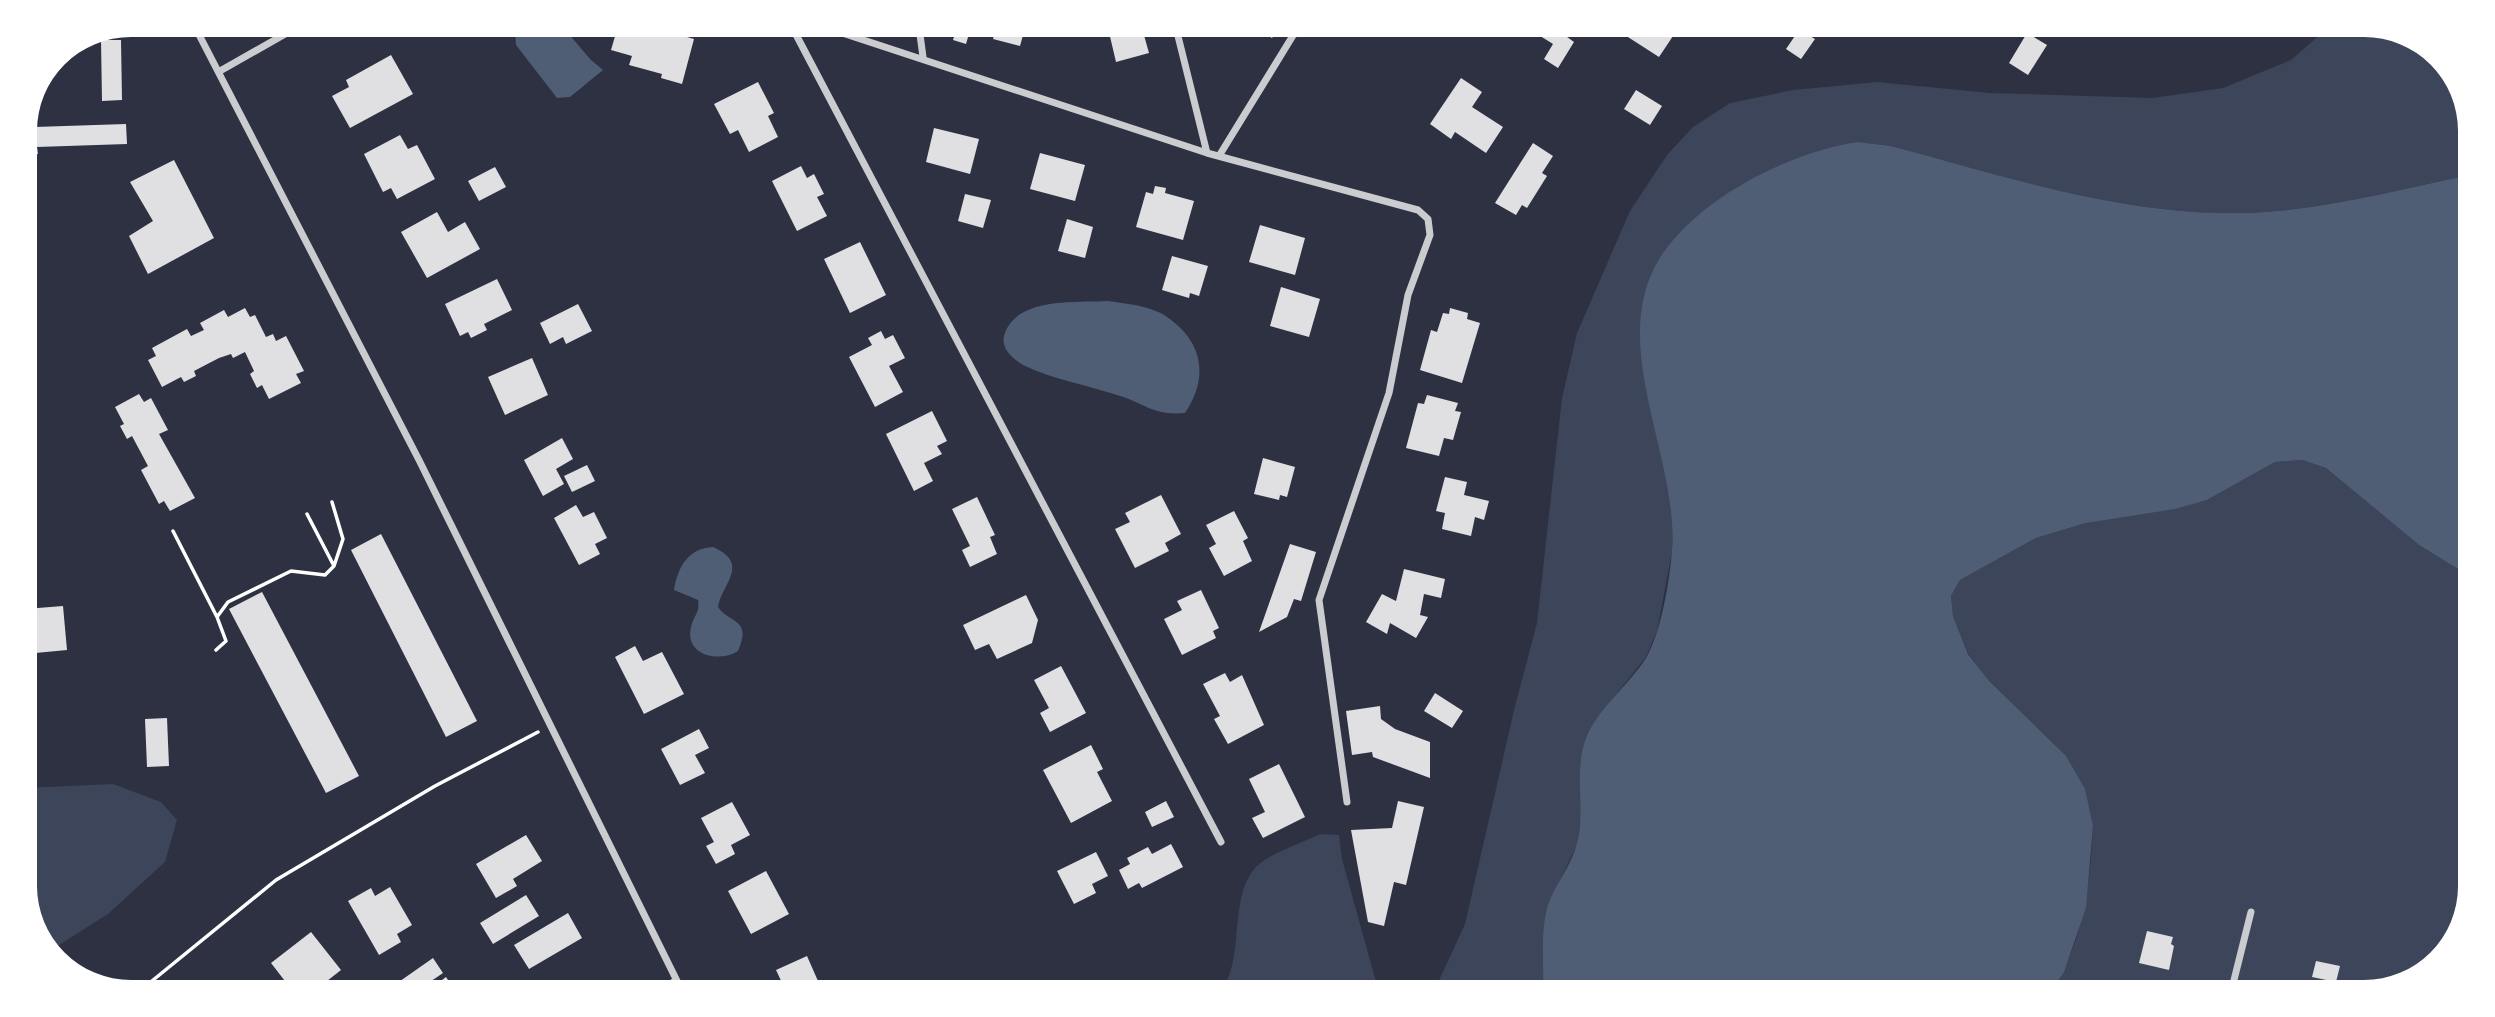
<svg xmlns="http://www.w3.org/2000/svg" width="2495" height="1017" font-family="Karla,sans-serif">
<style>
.green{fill:#3c4559}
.water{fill:#4f5d75}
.building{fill:#e0e0e3}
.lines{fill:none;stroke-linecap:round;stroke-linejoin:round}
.path{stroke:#fff;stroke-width:3.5}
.minor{stroke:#caccd0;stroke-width:7}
</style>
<rect width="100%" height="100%" fill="#2d3142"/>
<path class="green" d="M 2323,32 L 2404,32 L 2449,67 L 2470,125 L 2470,175 C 2391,191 2310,214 2229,213 C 2114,213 2001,175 1891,146 L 1858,142 L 1684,229 L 1661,257 L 1646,292 L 1673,513 L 1672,552 L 1657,631 L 1646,657 L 1599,716 L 1586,739 L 1580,764 L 1581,820 L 1577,845 L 1548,905 L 1544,935 L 1543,990 L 1435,989 L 1465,924 L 1515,706 L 1537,623 L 1562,398 L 1577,333 L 1630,211 L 1667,155 L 1693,127 L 1730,103 L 1793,90 L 1877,82 L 1990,93 L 2152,98 L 2223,88 L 2291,60 Z
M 2302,460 L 2326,468 L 2419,545 L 2466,574 L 2463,926 L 2423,974 L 2364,992 L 2051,991 C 2084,942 2090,884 2093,826 L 1968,653 L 1953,616 L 1951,596 L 1960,580 L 2036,538 L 2086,523 L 2207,500 L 2275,462 Z
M 113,784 L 161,802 L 177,820 L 165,862 L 108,914 L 48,952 L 25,893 L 25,788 Z
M 1320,834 L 1339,835 L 1342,859 L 1378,989 L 1223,988 C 1245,955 1228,895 1257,866 C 1269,854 1304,842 1320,834 Z"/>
<path class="water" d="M 521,26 L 562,26 L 590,59 L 603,70 L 570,97 L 557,98 L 516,45 L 515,33 Z
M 1858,142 L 1891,146 C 2001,175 2114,213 2229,213 C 2310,214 2391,191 2470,175 L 2466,574 L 2419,545 L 2326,468 L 2302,460 L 2275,462 L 2207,500 L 2175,509 L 2086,523 L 2036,538 L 1960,580 L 1951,596 L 1953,616 L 1968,654 L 1989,681 L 2066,756 L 2085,789 L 2093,826 L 2086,908 L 2064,972 L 2051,991 L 1543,990 C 1544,962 1540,932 1548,905 C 1555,884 1572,865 1577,843 C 1586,809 1573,772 1586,738 C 1599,707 1628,686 1646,658 C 1661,633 1670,579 1672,550 C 1679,455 1605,343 1661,256 C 1700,197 1790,152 1858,142 Z
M 1108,301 C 1128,304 1154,306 1170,319 C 1204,344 1208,379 1185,413 C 1154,416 1146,404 1120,396 C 1088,385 1054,380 1023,365 C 1013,359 1001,349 1004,336 C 1015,296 1077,303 1108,301 Z
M 713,547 C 751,564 722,583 718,607 C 731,625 752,618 738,651 C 720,663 684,656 691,627 C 694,615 700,613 698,600 L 674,590 C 678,566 689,548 713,547 Z"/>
<path class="building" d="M 618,26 L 645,26 L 644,30 L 664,35 L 666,31 L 694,39 L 682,84 L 661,78 L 662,74 L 629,65 L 632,56 L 611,50 Z
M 957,27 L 971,27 L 966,44 L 953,40 Z
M 996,28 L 1025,28 L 1020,46 L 993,39 Z
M 1108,28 L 1142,28 L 1149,53 L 1116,62 Z
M 1257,28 L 1265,28 L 1278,29 L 1272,38 Z
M 1529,29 L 1566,30 L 1563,34 L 1574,42 L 1558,68 L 1544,59 L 1553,44 Z
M 1617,30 L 1677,30 L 1659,57 Z
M 1799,30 L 1815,39 L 1801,59 L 1786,49 Z
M 2027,33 L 2047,45 L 2028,75 L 2009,63 Z
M 101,40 L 121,40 L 122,100 L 102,101 Z
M 391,55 L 413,94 L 350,128 L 332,96 L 349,87 L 346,80 Z
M 1461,78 L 1482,92 L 1472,107 L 1503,127 L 1486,153 L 1455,132 L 1451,139 L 1430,124 Z
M 758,82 L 774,113 L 768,116 L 778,137 L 749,152 L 738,130 L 730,134 L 714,104 Z
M 1636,90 L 1662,106 L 1650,125 L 1624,109 Z
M 126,124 L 127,144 L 37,147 L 38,154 L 25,155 L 25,136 L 34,135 L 34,127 Z
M 934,128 L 979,139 L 970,174 L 926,162 Z
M 400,135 L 408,149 L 417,145 L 435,179 L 397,199 L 391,188 L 383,192 L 364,154 Z
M 1533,143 L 1553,156 L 1542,173 L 1547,176 L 1527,208 L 1522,205 L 1516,215 L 1495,203 Z
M 1040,153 L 1085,165 L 1075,201 L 1030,189 Z
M 174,160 L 214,238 L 148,274 L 129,236 L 153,221 L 130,182 Z
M 801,166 L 807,178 L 814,174 L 824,194 L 817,197 L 827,216 L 797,231 L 772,181 Z
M 495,167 L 506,187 L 479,201 L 468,181 Z
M 1155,186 L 1166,188 L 1165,193 L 1194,201 L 1183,240 L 1136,227 L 1146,192 L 1153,194 Z
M 965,194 L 991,200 L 983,228 L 958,221 Z
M 437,212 L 448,232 L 465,222 L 480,249 L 427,278 L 401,232 Z
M 1067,219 L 1093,227 L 1085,258 L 1058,251 Z
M 1260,225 L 1305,238 L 1295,275 L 1249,262 Z
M 860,242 L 886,295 L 850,313 L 824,259 Z
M 1172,256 L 1208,266 L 1199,296 L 1190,293 L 1189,298 L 1162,290 Z
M 497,279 L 512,310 L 484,324 L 487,330 L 471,338 L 468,332 L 460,336 L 445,304 Z
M 1281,287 L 1320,299 L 1309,337 L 1270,326 Z
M 578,304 L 592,331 L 566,344 L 563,337 L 550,344 L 540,323 Z
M 245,308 L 250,317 L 255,315 L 266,337 L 273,334 L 276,341 L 286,336 L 304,371 L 296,374 L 301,383 L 269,399 L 262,385 L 257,388 L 250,374 L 254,371 L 245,352 L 233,358 L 231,354 L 219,358 L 194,371 L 196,376 L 184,382 L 181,377 L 162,387 L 148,360 L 156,356 L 152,348 L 187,329 L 191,336 L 204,330 L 200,323 L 224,310 L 228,317 Z
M 1450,308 L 1468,313 L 1467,319 L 1480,323 L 1462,383 L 1420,370 L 1431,330 L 1437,332 L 1443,313 L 1449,314 Z
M 881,331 L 885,339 L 893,335 L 905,358 L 889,366 L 903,392 L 875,407 L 849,357 L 872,345 L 868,338 Z
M 532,358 L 548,395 L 505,415 L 488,377 Z
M 139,394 L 144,402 L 151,398 L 168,430 L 159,434 L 195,498 L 170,511 L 164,501 L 159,504 L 141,470 L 148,466 L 132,436 L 127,439 L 120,426 L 124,424 L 115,407 Z
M 1427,395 L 1458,403 L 1455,411 L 1461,412 L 1453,440 L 1444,438 L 1439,456 L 1406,448 L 1418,403 L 1424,404 Z
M 932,411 L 947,441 L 937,446 L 942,454 L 924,463 L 933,481 L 914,491 L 886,434 Z
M 562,438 L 573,459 L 556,469 L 564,484 L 543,496 L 524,460 Z
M 1263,458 L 1295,467 L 1287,497 L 1280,495 L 1279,500 L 1254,494 Z
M 587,465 L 595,481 L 572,492 L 564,476 Z
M 1445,477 L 1467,482 L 1464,495 L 1489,501 L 1484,520 L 1475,517 L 1471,536 L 1442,529 L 1445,513 L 1436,511 Z
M 1161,495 L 1181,534 L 1165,543 L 1169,551 L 1135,568 L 1115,529 L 1130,522 L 1125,513 Z
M 977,497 L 995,535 L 990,537 L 997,554 L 970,567 L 962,550 L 970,546 L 952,509 Z
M 576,505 L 583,517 L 594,512 L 607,538 L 595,544 L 600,554 L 579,565 L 554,518 Z
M 1234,511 L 1248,538 L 1243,541 L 1252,561 L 1224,576 L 1209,548 L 1216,544 L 1206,525 Z
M 381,534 L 477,721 L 446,737 L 351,550 Z
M 1290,544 L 1316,552 L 1301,601 L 1294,599 L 1287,617 L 1259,632 Z
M 1404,569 L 1445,579 L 1441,598 L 1424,594 L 1420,615 L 1428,617 L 1416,638 L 1390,623 L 1387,634 L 1366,622 L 1382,594 L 1396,601 Z
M 1201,590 L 1219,628 L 1213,631 L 1216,638 L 1182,655 L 1164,619 L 1182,610 L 1177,601 Z
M 262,592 L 359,776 L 326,793 L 229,609 Z
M 1026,595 L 1038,620 L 1032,643 L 997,659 L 989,644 L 975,650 L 963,625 Z
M 63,606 L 67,650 L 25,654 L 25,609 Z
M 635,646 L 643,661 L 662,652 L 684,694 L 644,714 L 615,657 Z
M 1061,666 L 1086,713 L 1050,732 L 1040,713 L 1049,708 L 1034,680 Z
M 1225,673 L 1230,682 L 1242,675 L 1264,725 L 1228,744 L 1214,719 L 1220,716 L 1203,684 Z
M 1435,693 L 1463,711 L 1452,728 L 1424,711 Z
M 25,705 L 31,705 L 35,750 L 25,751 Z
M 1380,706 L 1381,719 L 1395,729 L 1430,742 L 1430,778 L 1373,757 L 1372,752 L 1352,755 L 1346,711 Z
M 167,718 L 169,766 L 147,767 L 145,719 Z
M 699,729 L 709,748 L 695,755 L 705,773 L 680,785 L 661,749 Z
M 1091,745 L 1103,769 L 1097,772 L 1112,801 L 1071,823 L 1043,770 Z
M 1279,764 L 1305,817 L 1263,838 L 1252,818 L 1265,812 L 1249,779 Z
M 1166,801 L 1174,817 L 1152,827 L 1145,812 Z
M 1398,801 L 1424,807 L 1406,885 L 1394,882 L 1384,926 L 1368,922 L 1351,830 L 1392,828 Z
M 732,802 L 750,835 L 731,845 L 735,854 L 716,864 L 706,846 L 714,842 L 701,818 Z
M 526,835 L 542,861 L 513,879 L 517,886 L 496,898 L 476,864 Z
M 1171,844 L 1183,867 L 1142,888 L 1139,883 L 1128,889 L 1119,870 L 1130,864 L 1127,858 L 1148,847 L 1152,854 Z
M 1096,852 L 1108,876 L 1092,884 L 1096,893 L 1074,904 L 1057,871 Z
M 766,871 L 789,914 L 751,934 L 728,891 Z
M 390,887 L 412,925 L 397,934 L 401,942 L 379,955 L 348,901 L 371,888 L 375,896 Z
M 526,895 L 539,916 L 493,944 L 480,923 Z
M 568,913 L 582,938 L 529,969 L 514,945 Z
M 2147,931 L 2173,937 L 2171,944 L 2174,946 L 2169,970 L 2139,963 Z
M 311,932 L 341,970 L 322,985 L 288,985 L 271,963 Z
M 807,956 L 818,981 L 810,984 L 811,987 L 784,987 L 776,970 Z
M 433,958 L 443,973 L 424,986 L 393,986 Z
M 2316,961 L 2340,966 L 2336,982 L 2312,977 Z
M 446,977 L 452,986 L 434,986 Z"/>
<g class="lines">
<path class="path" d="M 332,502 L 343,539 L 334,566
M 173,531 L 217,617
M 216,650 L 226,641 L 217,617 L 228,602 L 291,571 L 325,575 L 334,566 L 307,514
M 147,985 L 276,880 L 435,786 L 538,732"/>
<path class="minor" d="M 194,25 L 419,460 L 680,987
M 792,27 L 1221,842
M 824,27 L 1207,153 L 1418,210 L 1428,219 L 1430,235 L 1408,295 L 1389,393 L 1319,600 L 1347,802
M 919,27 L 923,57
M 1176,28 L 1207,153
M 220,71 L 301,25
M 1219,156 L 1297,29
M 53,955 L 65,965
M 667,987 L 676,980
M 2231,992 L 2251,912"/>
</g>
<path d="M0 0H2495V1017H0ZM131 37H2364A94 94 0 0 1 2458 131V886A94 94 0 0 1 2364 980H131A94 94 0 0 1 37 886V131A94 94 0 0 1 131 37Z" fill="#fff" fill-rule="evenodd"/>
</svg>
